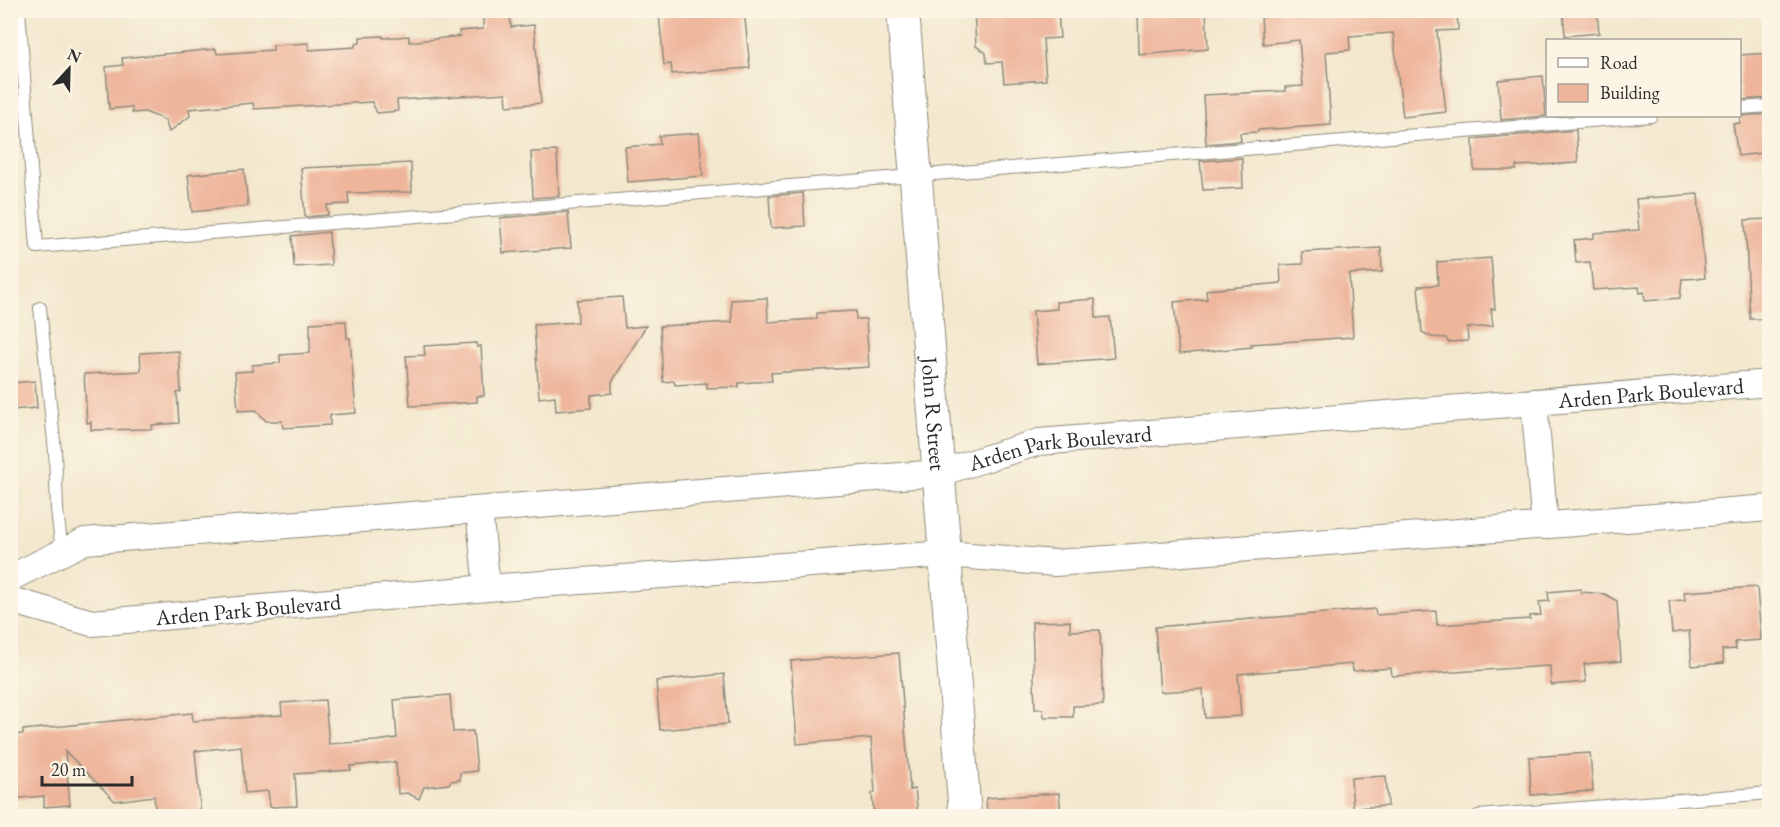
<svg xmlns="http://www.w3.org/2000/svg" width="1780" height="827" font-family="'EB Garamond',serif">
<style>
.building{fill:#eeb59b}
.lines{fill:none;stroke-linecap:round;stroke-linejoin:round}
.service-casing{stroke:#8f8a7c;stroke-width:14}
.minor-casing{stroke:#8f8a7c;stroke-width:28}
.tertiary-casing{stroke:#8f8a7c;stroke-width:34}
.service{stroke:#fff;stroke-width:12}
.minor{stroke:#fff;stroke-width:26}
.tertiary{stroke:#fff;stroke-width:32}
.labels{text-anchor:middle;dominant-baseline:central;stroke-width:5;stroke-linejoin:round;paint-order:stroke}
.street-label{font-size:22px;fill:#2b2b2b;stroke:#fcf5e5}
</style>
<rect width="100%" height="100%" fill="#fcf5e5"/>
<filter id="ink" filterUnits="userSpaceOnUse"><feTurbulence type="fractalNoise" baseFrequency=".0167" numOctaves="2"/><feDisplacementMap in="SourceGraphic" scale="12" xChannelSelector="R" yChannelSelector="G"/><feConvolveMatrix kernelMatrix="1 2 1 2 8 2 1 2 1" color-interpolation-filters="sRGB"/></filter>
<filter id="wash" filterUnits="userSpaceOnUse"><feTurbulence type="fractalNoise" baseFrequency=".008" numOctaves="4" result="noise"/><feDisplacementMap in="SourceGraphic" scale="24" xChannelSelector="R" yChannelSelector="G"/><feGaussianBlur stdDeviation="1.35" result="paint"/><feColorMatrix in="noise" values="0 0 0 0 0 0 0 0 0 0 0 0 0 0 0 0 0 1.4 0 .05"/><feComposite in="paint" operator="in"/></filter>
<g filter="url(#wash)">
<rect width="100%" height="100%" fill="#f3e8ce"/>
<g id="blocks">
<path class="building" d="M 694,10 L 744,10 L 750,68 L 672,74 L 671,64 L 664,65 L 659,14 Z
M 974,10 L 1058,10 L 1060,38 L 1043,39 L 1046,80 L 1004,83 L 1002,62 L 987,63 L 986,53 L 976,46 Z
M 1138,10 L 1206,10 L 1208,49 L 1139,55 Z
M 1265,10 L 1457,10 L 1458,30 L 1437,31 L 1446,112 L 1403,117 L 1393,33 L 1349,36 L 1350,50 L 1326,52 L 1331,125 L 1258,130 L 1258,132 L 1240,133 L 1241,141 L 1206,144 L 1203,95 L 1285,91 L 1285,87 L 1303,86 L 1299,40 L 1263,44 L 1261,17 L 1266,17 Z
M 1563,10 L 1597,10 L 1599,33 L 1565,36 Z
M 510,14 L 511,27 L 534,25 L 541,103 L 507,106 L 506,93 L 397,100 L 398,111 L 377,113 L 372,102 L 254,109 L 253,103 L 189,109 L 190,116 L 169,132 L 165,120 L 145,112 L 132,113 L 132,107 L 109,109 L 106,67 L 123,65 L 122,58 L 216,49 L 217,54 L 273,50 L 273,45 L 309,43 L 309,50 L 355,47 L 355,44 L 360,43 L 360,37 L 383,36 L 383,38 L 409,36 L 409,42 L 460,36 L 459,31 L 483,29 L 483,16 Z
M 1770,53 L 1770,98 L 1740,100 L 1740,55 Z
M 1543,76 L 1546,116 L 1501,120 L 1498,80 Z
M 1770,114 L 1770,152 L 1738,156 L 1733,124 L 1740,123 L 1740,116 Z
M 1576,130 L 1578,163 L 1516,166 L 1516,170 L 1474,170 L 1473,139 Z
M 699,133 L 703,176 L 628,182 L 625,147 L 660,144 L 659,136 Z
M 557,151 L 559,196 L 533,198 L 531,152 Z
M 1242,158 L 1243,188 L 1203,190 L 1200,161 Z
M 411,163 L 412,192 L 348,193 L 349,204 L 327,205 L 328,215 L 305,217 L 301,168 Z
M 244,169 L 248,206 L 192,212 L 188,175 Z
M 803,193 L 805,226 L 771,228 L 769,196 Z
M 1698,194 L 1705,278 L 1682,279 L 1680,298 L 1645,301 L 1644,292 L 1640,293 L 1639,287 L 1593,290 L 1590,262 L 1576,263 L 1574,240 L 1594,238 L 1594,233 L 1639,230 L 1636,199 Z
M 568,212 L 571,248 L 503,253 L 500,218 Z
M 1770,219 L 1770,319 L 1750,319 L 1745,220 Z
M 329,232 L 331,265 L 294,267 L 292,236 Z
M 1381,248 L 1382,272 L 1349,274 L 1353,337 L 1251,344 L 1252,347 L 1179,354 L 1174,302 L 1207,299 L 1206,290 L 1281,283 L 1280,265 L 1303,264 L 1302,252 Z
M 1491,258 L 1495,309 L 1491,309 L 1493,326 L 1467,328 L 1468,341 L 1448,342 L 1446,338 L 1432,337 L 1422,332 L 1418,286 L 1438,285 L 1437,262 Z
M 622,297 L 625,328 L 646,326 L 612,382 L 612,393 L 591,395 L 591,408 L 556,411 L 555,396 L 539,398 L 534,325 L 578,322 L 577,300 Z
M 767,298 L 768,322 L 817,319 L 817,313 L 856,311 L 856,319 L 866,319 L 869,367 L 771,373 L 772,381 L 739,383 L 739,387 L 707,388 L 707,383 L 675,385 L 674,381 L 663,382 L 660,326 L 732,322 L 731,300 Z
M 1095,299 L 1096,318 L 1110,317 L 1114,358 L 1037,364 L 1033,311 L 1057,309 L 1056,302 Z
M 346,321 L 347,338 L 350,338 L 356,413 L 330,415 L 330,425 L 283,428 L 282,421 L 266,421 L 256,410 L 238,411 L 235,372 L 252,371 L 252,365 L 280,363 L 280,355 L 310,353 L 310,323 Z
M 476,343 L 477,347 L 481,346 L 484,396 L 477,396 L 477,402 L 410,406 L 406,356 L 425,355 L 424,346 Z
M 179,351 L 181,392 L 177,393 L 179,423 L 152,425 L 152,429 L 91,430 L 91,422 L 87,423 L 84,374 L 141,371 L 140,353 Z
M 35,381 L 37,408 L 10,410 L 10,383 Z
M 1757,587 L 1761,640 L 1735,642 L 1736,649 L 1722,650 L 1724,663 L 1692,666 L 1689,631 L 1672,633 L 1669,601 L 1685,600 L 1684,592 Z
M 1581,589 L 1581,592 L 1605,594 L 1617,601 L 1621,661 L 1584,664 L 1586,682 L 1551,685 L 1550,666 L 1392,676 L 1391,668 L 1353,671 L 1352,664 L 1238,674 L 1241,716 L 1205,718 L 1203,689 L 1160,692 L 1155,627 L 1375,609 L 1376,615 L 1436,611 L 1437,625 L 1530,619 L 1530,616 L 1541,615 L 1539,602 L 1549,601 L 1548,592 Z
M 1070,621 L 1070,631 L 1100,630 L 1103,705 L 1073,706 L 1073,717 L 1044,717 L 1043,709 L 1035,709 L 1032,622 Z
M 899,653 L 910,790 L 915,789 L 918,816 L 874,816 L 872,793 L 875,793 L 871,738 L 797,744 L 791,661 Z
M 724,674 L 728,724 L 660,730 L 656,681 Z
M 450,695 L 453,732 L 473,731 L 477,771 L 460,773 L 460,780 L 451,781 L 449,784 L 424,787 L 419,799 L 407,793 L 398,794 L 396,762 L 350,766 L 351,770 L 295,774 L 297,806 L 270,807 L 268,791 L 245,793 L 241,746 L 195,751 L 201,816 L 156,816 L 154,796 L 115,801 L 65,751 L 70,805 L 44,807 L 44,796 L 10,799 L 10,735 L 23,734 L 23,730 L 192,713 L 193,721 L 282,715 L 281,703 L 325,700 L 329,744 L 376,741 L 397,738 L 394,700 Z
M 1590,753 L 1593,791 L 1531,795 L 1529,757 Z
M 1386,776 L 1388,806 L 1353,808 L 1351,778 Z
M 1059,793 L 1061,816 L 987,816 L 986,798 Z"/>
</g>
</g>
<g filter="url(#ink)">
<use href="#blocks" fill-opacity="0" stroke="#8f8a7c" stroke-width="1.5"/>
<g class="lines">
<defs>
<path id="service" d="M 19,10 L 37,247 L 1651,116
M 1740,108 L 1770,106
M 40,308 L 55,451 L 57,510 L 62,552
M 1478,816 L 1770,793"/>
<g id="minor">
<path d="M 1534,402 L 1545,526"/>
<path d="M 479,510 L 487,588"/>
<path id="s1" d="M 10,578 L 85,541 L 939,473 L 1039,442 L 1770,383"/>
<path id="s2" d="M 10,600 L 92,623 L 487,588 L 946,554 L 1055,563 L 1770,508"/>
</g>
<g id="tertiary">
<path id="s3" d="M 903,10 L 965,816"/>
</g>
</defs>
<use href="#service" class="service-casing"/>
<use href="#minor" class="minor-casing"/>
<use href="#tertiary" class="tertiary-casing"/>
<use href="#service" class="service"/>
<use href="#minor" class="minor"/>
<use href="#tertiary" class="tertiary"/>
</g>
</g>
<g class="labels">
<g class="street-label">
<text stroke="none"><textPath href="#s1" startOffset="1659">Arden Park Boulevard</textPath></text>
<text stroke="none"><textPath href="#s3" startOffset="405">John R Street</textPath></text>
<text stroke="none"><textPath href="#s1" startOffset="1065">Arden Park Boulevard</textPath></text>
<text stroke="none"><textPath href="#s2" startOffset="242">Arden Park Boulevard</textPath></text>
</g>
</g>
<rect width="1780" height="827" fill="none" stroke="#fcf5e5" stroke-width="36"/>
<rect x="1546" y="39" width="195" height="78" fill="#fcf5e5" stroke="#a8a49b" stroke-width="1.5"/>
<rect x="1558" y="58" width="30" height="9" fill="#ffffff" stroke="#a8a49b" stroke-width="1.5"/>
<text x="1600" y="69" font-size="18" fill="#2b2b2b">Road</text>
<rect x="1558" y="84" width="30" height="18" fill="#eeb59b" stroke="#a8a49b" stroke-width="1.5"/>
<text x="1600" y="99" font-size="18" fill="#2b2b2b">Building</text>
<g transform="translate(69 69) rotate(22)" stroke="#fcf5e5" stroke-width="4.5" paint-order="stroke">
<path d="M0-4.5L10 22L0 15L-10 22Z" fill="#2b2b2b"/>
<text y="-9" font-size="16" font-weight="bold" text-anchor="middle" fill="#2b2b2b">N</text>
</g>
<path d="M42 776v9h90v-9" fill="none" stroke="#2b2b2b" stroke-width="3"/>
<text x="51" y="776" font-size="18" fill="#2b2b2b" stroke="#fcf5e5" stroke-width="4.5" paint-order="stroke">20 m</text>
</svg>
